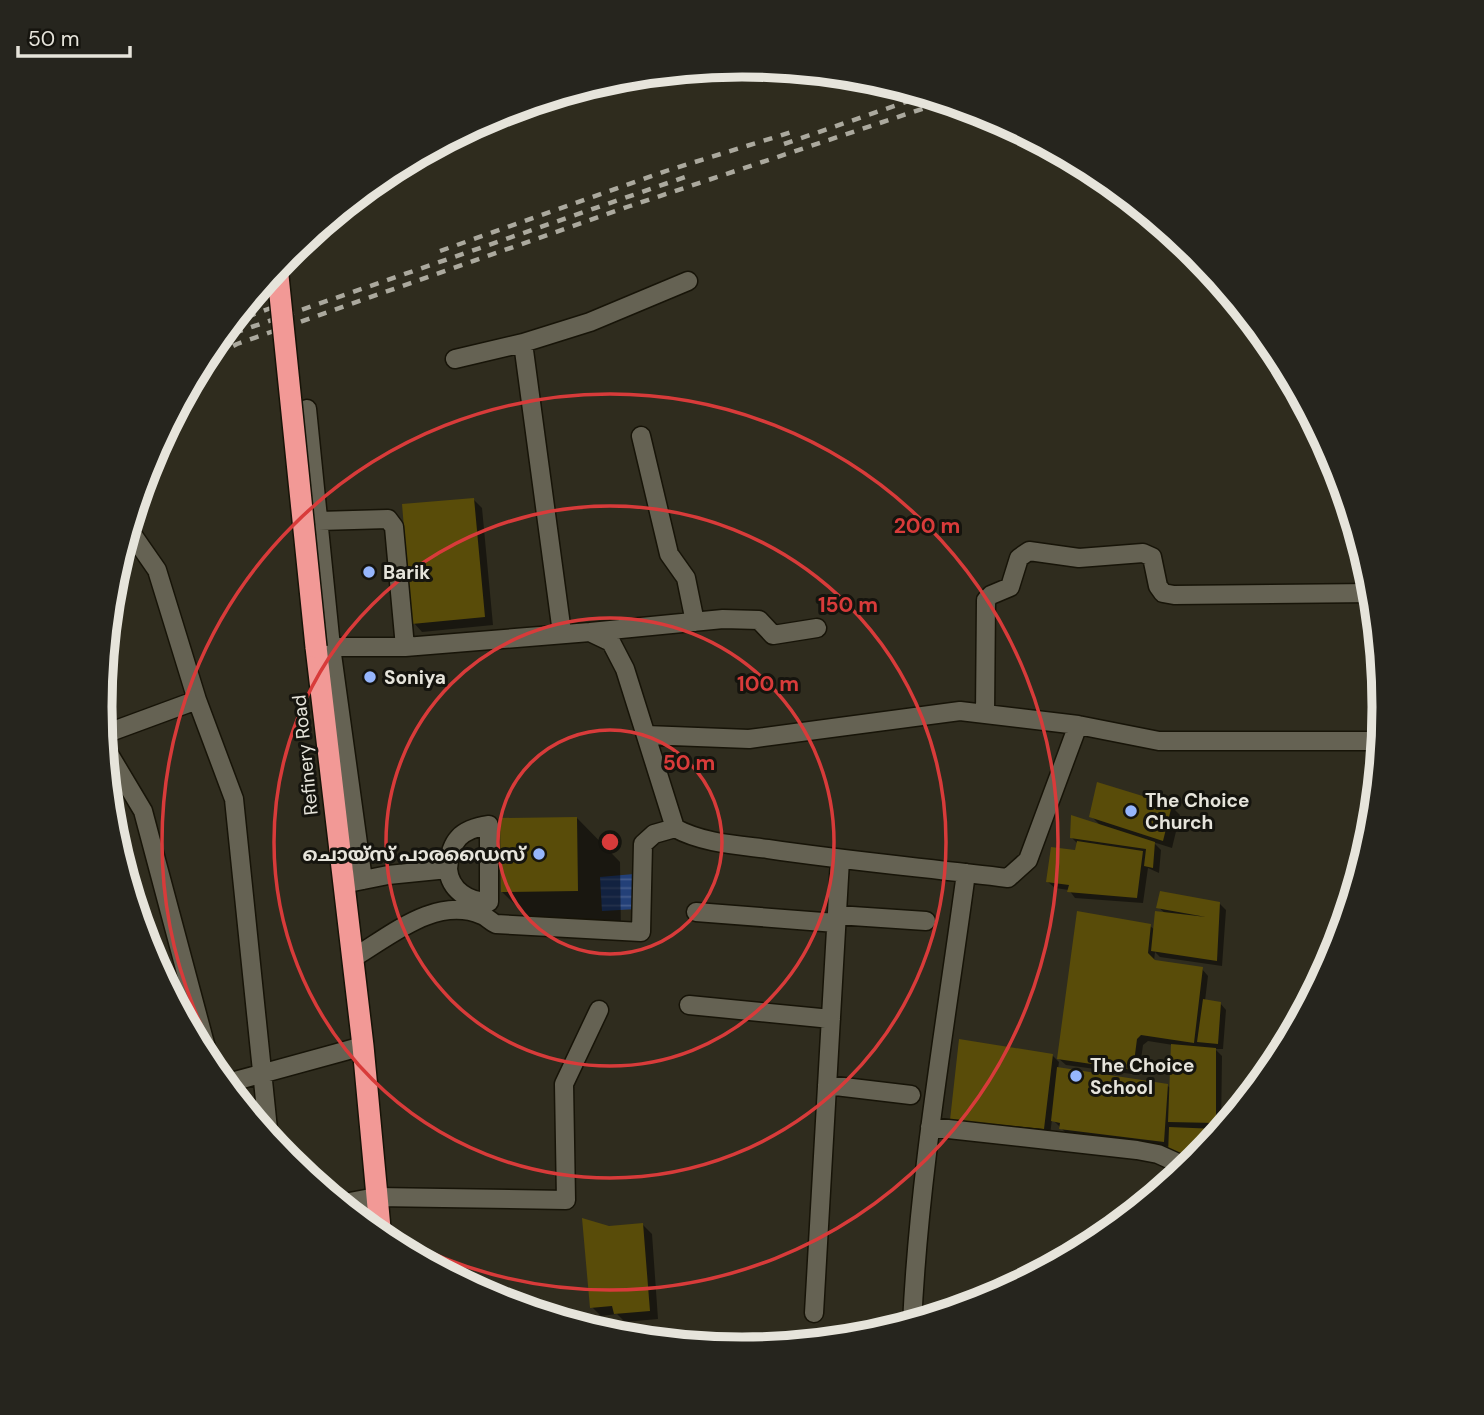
<svg xmlns="http://www.w3.org/2000/svg" width="1484" height="1415" font-family="'DM Sans','Noto Sans Malayalam',sans-serif">
<style>
.water{fill:url(#water-rules)}
.shadow{fill:#0007}
.building{fill:#594c09}
.lines{fill:none;stroke-linecap:round;stroke-linejoin:round}
.minor-casing{stroke:#171408;stroke-width:21}
.highway-casing{stroke:#171408;stroke-width:24}
.minor{stroke:#656253;stroke-width:18}
.highway{stroke:#f29996;stroke-width:21}
.rail{stroke:#aba99e;stroke-width:4.5;stroke-dasharray:9 9;stroke-linecap:butt}
.highway-bridge-casing{stroke:#171408;stroke-width:24;stroke-linecap:butt}
.highway-bridge{stroke:#f29996;stroke-width:21}
.ring{fill:none;stroke:#d83b3a;stroke-width:3.5}
.poi-dot{fill:#96b6fd;stroke:#15140e;stroke-width:2.5}
.labels{text-anchor:middle;dominant-baseline:central;stroke-width:6;stroke-linejoin:round;paint-order:stroke}
.poi-label{font-size:19px;font-weight:bold;fill:#e6e4db;stroke:#15140e;text-anchor:start}
.street-label{font-size:19px;fill:#e6e4db;stroke:#15140e}
.rim{fill:none;stroke:#e6e4db;stroke-width:9}
.centre{fill:#d83b3a;stroke:#15140e;stroke-width:3.5}
.ring-label{font-size:21px;text-anchor:middle;font-weight:bold;fill:#d83b3a;stroke:#15140e;stroke-width:6;stroke-linejoin:round;paint-order:stroke}
</style>
<defs>
<pattern id="water-rules" width="6" height="5" patternUnits="userSpaceOnUse" patternTransform="scale(1.75)"><rect width="6" height="5" fill="#234078"/><path d="M0 2.5h6" fill="none" stroke="#435b8b"/></pattern>
</defs>
<rect width="100%" height="100%" fill="#2f2c1e"/>
<path class="water" d="M 634,874 L 637,909 L 602,911 L 600,877 Z"/>
<path class="shadow" d="M 137,500 L 142,518 L 130,523 Z
M 474,500 L 482,508 L 493,625 L 422,632 L 414,623 Z
M 1171,806 L 1180,815 L 1172,848 L 1153,842 L 1161,850 L 1159,873 L 1148,868 L 1143,903 L 1075,898 L 1069,890 L 1055,888 L 1048,882 L 1077,852 L 1078,844 L 1072,838 L 1102,827 L 1091,816 Z
M 577,818 L 620,862 L 621,934 L 546,935 L 502,892 Z
M 1220,904 L 1226,910 L 1222,966 L 1160,957 L 1155,952 L 1154,961 L 1202,969 L 1208,976 L 1205,1001 L 1220,1003 L 1226,1010 L 1223,1049 L 1215,1049 L 1222,1056 L 1221,1129 L 1214,1129 L 1219,1134 L 1198,1160 L 1177,1160 L 1170,1147 L 1068,1135 L 1052,1119 L 1050,1135 L 958,1126 L 952,1120 L 1052,1055 L 1059,1062 L 1058,1069 L 1167,1085 L 1171,1089 L 1173,1045 L 1148,1041 L 1143,1045 L 1139,1075 L 1066,1065 L 1059,1059 L 1150,926 L 1155,930 L 1165,913 L 1158,907 Z
M 643,1225 L 652,1234 L 658,1319 L 625,1322 L 617,1314 L 601,1316 L 592,1307 L 609,1227 Z"/>
<path class="building" d="M 474,498 L 485,617 L 412,624 L 402,504 Z
M 1097,782 L 1172,805 L 1163,841 L 1089,817 Z
M 1071,815 L 1155,842 L 1153,868 L 1144,866 L 1146,849 L 1070,838 Z
M 577,817 L 578,891 L 501,892 L 500,818 Z
M 1077,841 L 1143,851 L 1137,898 L 1067,892 L 1069,885 L 1046,882 L 1051,847 L 1075,850 Z
M 1160,891 L 1220,902 L 1217,961 L 1151,951 L 1155,911 L 1206,917 L 1156,908 Z
M 1077,911 L 1151,924 L 1148,953 L 1155,960 L 1203,967 L 1194,1043 L 1141,1035 L 1137,1039 L 1133,1070 L 1057,1059 Z
M 1203,999 L 1221,1002 L 1218,1044 L 1197,1042 Z
M 959,1039 L 1053,1054 L 1044,1129 L 950,1120 Z
M 1171,1044 L 1216,1048 L 1216,1123 L 1168,1122 Z
M 1057,1067 L 1168,1084 L 1164,1142 L 1059,1129 L 1060,1123 L 1051,1121 Z
M 1169,1127 L 1217,1129 L 1217,1137 L 1202,1155 L 1168,1155 Z
M 582,1218 L 609,1226 L 643,1223 L 650,1311 L 614,1314 L 612,1306 L 590,1308 Z"/>
<g class="lines">
<defs>
<path id="minor" d="M 455,359 L 523,343
M 307,409 L 331,647 L 363,880
M 641,436 L 669,554 L 686,578 L 695,622
M 319,521 L 388,519 L 394,527 L 405,647
M 125,537 L 132,534 L 157,570 L 197,700 L 234,799 L 269,1139
M 590,632 L 723,619 L 759,620 L 773,635 L 817,628
M 562,633 L 523,343 L 590,322 L 688,281
M 331,647 L 405,647 L 590,632 L 611,642 L 625,669 L 675,828 C 702,843 737,845 768,849 C 848,861 928,868 1008,878 L 1028,860 L 1078,725
M 985,714 L 986,600 L 991,595 L 1010,587 L 1019,558 L 1029,551 L 1079,558 L 1143,553 L 1152,557 L 1158,586 L 1163,593 L 1174,595 L 1373,593
M 102,735 L 197,700
M 646,735 L 749,739 L 960,711 L 1078,725 L 1159,741 L 1381,741
M 103,744 L 143,811 L 212,1070
M 353,882 L 388,875 L 448,869 C 450,840 461,829 489,825 L 489,902 C 468,902 450,890 448,869
M 1349,911 L 1346,907 L 1366,855
M 696,912 L 836,923
M 837,915 L 926,921
M 353,958 C 389,937 436,895 482,915 C 487,917 491,922 496,924 L 641,932 L 643,844 L 654,834 L 675,828
M 689,1005 L 831,1019
M 224,1084 L 363,1046
M 827,1085 L 911,1095
M 930,1127 L 1137,1150 L 1158,1154 L 1189,1168
M 339,1204 L 376,1197 L 566,1200 L 564,1084 L 599,1010
M 814,1313 L 840,860
M 912,1324 C 919,1173 946,1023 966,873"/>
<path id="highway" d="M 316,647 L 363,1046 L 381,1239"/>
</defs>
<use href="#minor" class="minor-casing"/>
<use href="#highway" class="highway-casing"/>
<use href="#minor" class="minor"/>
<use href="#highway" class="highway"/>
<path class="rail" d="M 784,144 L 926,95
M 440,251 L 669,170 L 795,131
M 230,323 L 271,308
M 217,339 L 688,176
M 201,362 L 237,344 L 630,206 L 946,101"/>
<defs>
<path id="highway-bridge" d="M 277,266 L 316,647"/>
</defs>
<use href="#highway-bridge" class="highway-bridge-casing"/>
<use href="#highway-bridge" class="highway-bridge"/>
</g>
<g class="ring">
<circle cx="610" cy="842" r="112"/>
<circle cx="610" cy="842" r="224"/>
<circle cx="610" cy="842" r="336"/>
<circle cx="610" cy="842" r="448"/>
</g>
<g class="poi-dot">
<circle cx="369" cy="572" r="7"/>
<circle cx="370" cy="677" r="7"/>
<circle cx="1131" cy="811" r="7"/>
<circle cx="539" cy="854" r="7"/>
<circle cx="1076" cy="1076" r="7"/>
</g>
<g class="labels">
<g class="poi-label">
<text x="383" y="572">Barik</text>
<text x="384" y="677">Soniya</text>
<text x="1145" y="800">The Choice<tspan x="1145" dy="22">Church</tspan></text>
<text x="525" y="854" text-anchor="end">ചൊയ്സ് പാരഡൈസ്</text>
<text x="1090" y="1065">The Choice<tspan x="1090" dy="22">School</tspan></text>
</g>
<g class="street-label">
<text transform="translate(305 755) rotate(-96)">Refinery Road</text>
</g>
</g>
<path d="M0 0H1484V1415H0ZM112 707a630 630 0 1 1 1260 0a630 630 0 1 1-1260 0Z" fill="#26251e" fill-rule="evenodd"/>
<path class="rim" d="M112 707a630 630 0 1 1 1260 0a630 630 0 1 1-1260 0Z"/>
<circle cx="610" cy="842" r="10" class="centre"/>
<g class="ring-label">
<text x="927" y="533">200 m</text>
<text x="848" y="612">150 m</text>
<text x="768" y="691">100 m</text>
<text x="689" y="770">50 m</text>
</g>
<path d="M18 46v10h112v-10" fill="none" stroke="#e6e4db" stroke-width="3.5"/>
<text x="28" y="46" font-size="21" fill="#e6e4db" stroke="#15140e" stroke-width="5" paint-order="stroke">50 m</text>
</svg>
